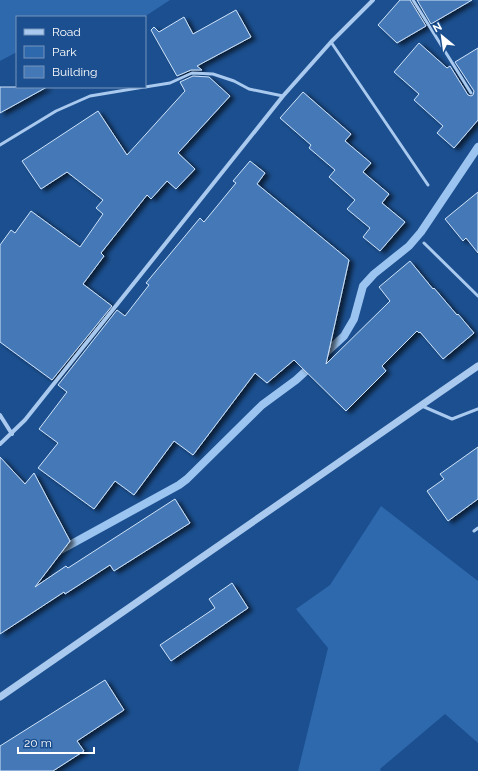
<svg xmlns="http://www.w3.org/2000/svg" width="478" height="771" font-family="Raleway,sans-serif">
<style>
.green{fill:#2e69ad}
.lines{fill:none;stroke-linecap:round;stroke-linejoin:round}
.stream{stroke:#9cc4f0;stroke-width:8}
.building{fill:#4478b7;stroke:#cfe3fa;filter:url(#shadow)}
.service{stroke:#a9c9ee;stroke-width:3}
.minor{stroke:#a9c9ee;stroke-width:4}
.tertiary{stroke:#a9c9ee;stroke-width:7}
</style>
<defs>
<filter id="shadow"><feDropShadow dx="4.5" dy="2.5" stdDeviation="2" flood-color="#0009"/></filter>
</defs>
<rect width="100%" height="100%" fill="#1b4f8f"/>
<path class="green" d="M 0,0 L 170,0 L 144,17 L 17,17 L 17,52 L 0,61 Z
M 381,506 L 478,581 L 478,743 L 445,714 L 380,769 L 381,771 L 298,771 L 328,648 L 296,609 L 330,585 Z"/>
<g class="lines">
<path class="stream" d="M 57,552 L 179,485 L 187,479 L 262,405 L 296,380 L 344,336 L 354,319 L 363,286 L 374,274 L 409,246 L 421,232 L 478,147"/>
</g>
<path class="building" d="M 400,0 L 410,0 L 426,26 L 397,43 L 378,25 Z
M 417,0 L 472,0 L 431,24 Z
M 236,10 L 251,37 L 197,66 L 202,70 L 191,70 L 177,76 L 151,30 L 154,27 L 159,32 L 184,17 L 193,34 Z
M 419,43 L 447,68 L 450,66 L 468,95 L 471,96 L 473,95 L 474,91 L 455,62 L 478,48 L 478,120 L 454,148 L 437,133 L 443,126 L 414,100 L 419,94 L 394,72 Z
M 193,76 L 209,77 L 230,96 L 178,153 L 195,169 L 176,189 L 167,181 L 151,199 L 147,195 L 101,253 L 104,256 L 83,284 L 112,306 L 52,380 L 0,342 L 0,245 L 11,230 L 15,233 L 31,211 L 80,247 L 103,214 L 96,208 L 103,200 L 67,172 L 41,189 L 22,161 L 98,111 L 127,155 L 185,91 L 180,82 Z
M 0,87 L 47,87 L 0,113 Z
M 303,92 L 351,134 L 345,141 L 371,163 L 363,172 L 389,194 L 382,203 L 405,222 L 380,251 L 363,237 L 370,228 L 347,209 L 355,200 L 329,177 L 335,170 L 309,148 L 311,145 L 280,118 Z
M 250,161 L 265,173 L 257,184 L 349,260 L 326,364 L 390,301 L 379,287 L 410,261 L 433,289 L 434,288 L 457,315 L 458,314 L 474,333 L 443,359 L 420,332 L 419,333 L 417,331 L 382,366 L 386,371 L 346,411 L 294,360 L 267,383 L 255,373 L 193,455 L 174,441 L 134,495 L 115,481 L 94,509 L 38,468 L 58,443 L 39,429 L 67,392 L 58,385 L 117,310 L 125,316 L 149,285 L 146,283 L 200,218 L 204,222 L 236,183 L 233,181 Z
M 478,192 L 478,253 L 466,238 L 463,241 L 445,219 Z
M 478,447 L 478,499 L 448,521 L 427,491 L 444,479 L 440,474 Z
M 0,457 L 25,484 L 34,473 L 70,541 L 35,587 L 66,566 L 68,568 L 175,499 L 190,523 L 114,571 L 110,565 L 65,594 L 64,592 L 0,634 Z
M 232,583 L 248,608 L 171,661 L 160,645 L 215,608 L 209,599 Z
M 105,680 L 124,710 L 77,741 L 84,751 L 53,771 L 0,771 L 0,746 Z"/>
<g class="lines">
<path class="service" d="M 413,0 L 471,93
M 331,42 L 428,185
M 145,87 L 170,83 L 192,73 L 213,74 L 234,81 L 249,89 L 283,96
M 0,145 L 56,111 L 90,96 L 144,87
M 424,243 L 478,296
M 422,406 L 452,419 L 478,409
M 474,531 L 478,528"/>
<path class="minor" d="M 0,415 L 12,434
M 0,444 L 25,420 L 283,96 L 331,42 L 373,0"/>
<path class="tertiary" d="M 0,697 L 478,366"/>
</g>
<rect x="16" y="16" width="130" height="72" fill="#1b4f8f" stroke="#7695bc"/>
<rect x="24" y="29" width="20" height="6" fill="#a9c9ee" stroke="#7695bc"/>
<text x="52" y="36" font-size="12" fill="#ffffff">Road</text>
<rect x="24" y="46" width="20" height="12" fill="#2e69ad" stroke="#7695bc"/>
<text x="52" y="56" font-size="12" fill="#ffffff">Park</text>
<rect x="24" y="66" width="20" height="12" fill="#4478b7" stroke="#7695bc"/>
<text x="52" y="76" font-size="12" fill="#ffffff">Building</text>
<g transform="translate(442 36) rotate(331)" stroke="#1b4f8f" stroke-width="3" paint-order="stroke">
<path d="M0-3L7 15L0 10L-7 15Z" fill="#ffffff"/>
<text y="-6" font-size="11" font-weight="bold" text-anchor="middle" fill="#ffffff">N</text>
</g>
<path d="M18 747v6h76v-6" fill="none" stroke="#ffffff" stroke-width="2"/>
<text x="24" y="747" font-size="12" fill="#ffffff" stroke="#1b4f8f" stroke-width="3" paint-order="stroke">20 m</text>
</svg>
